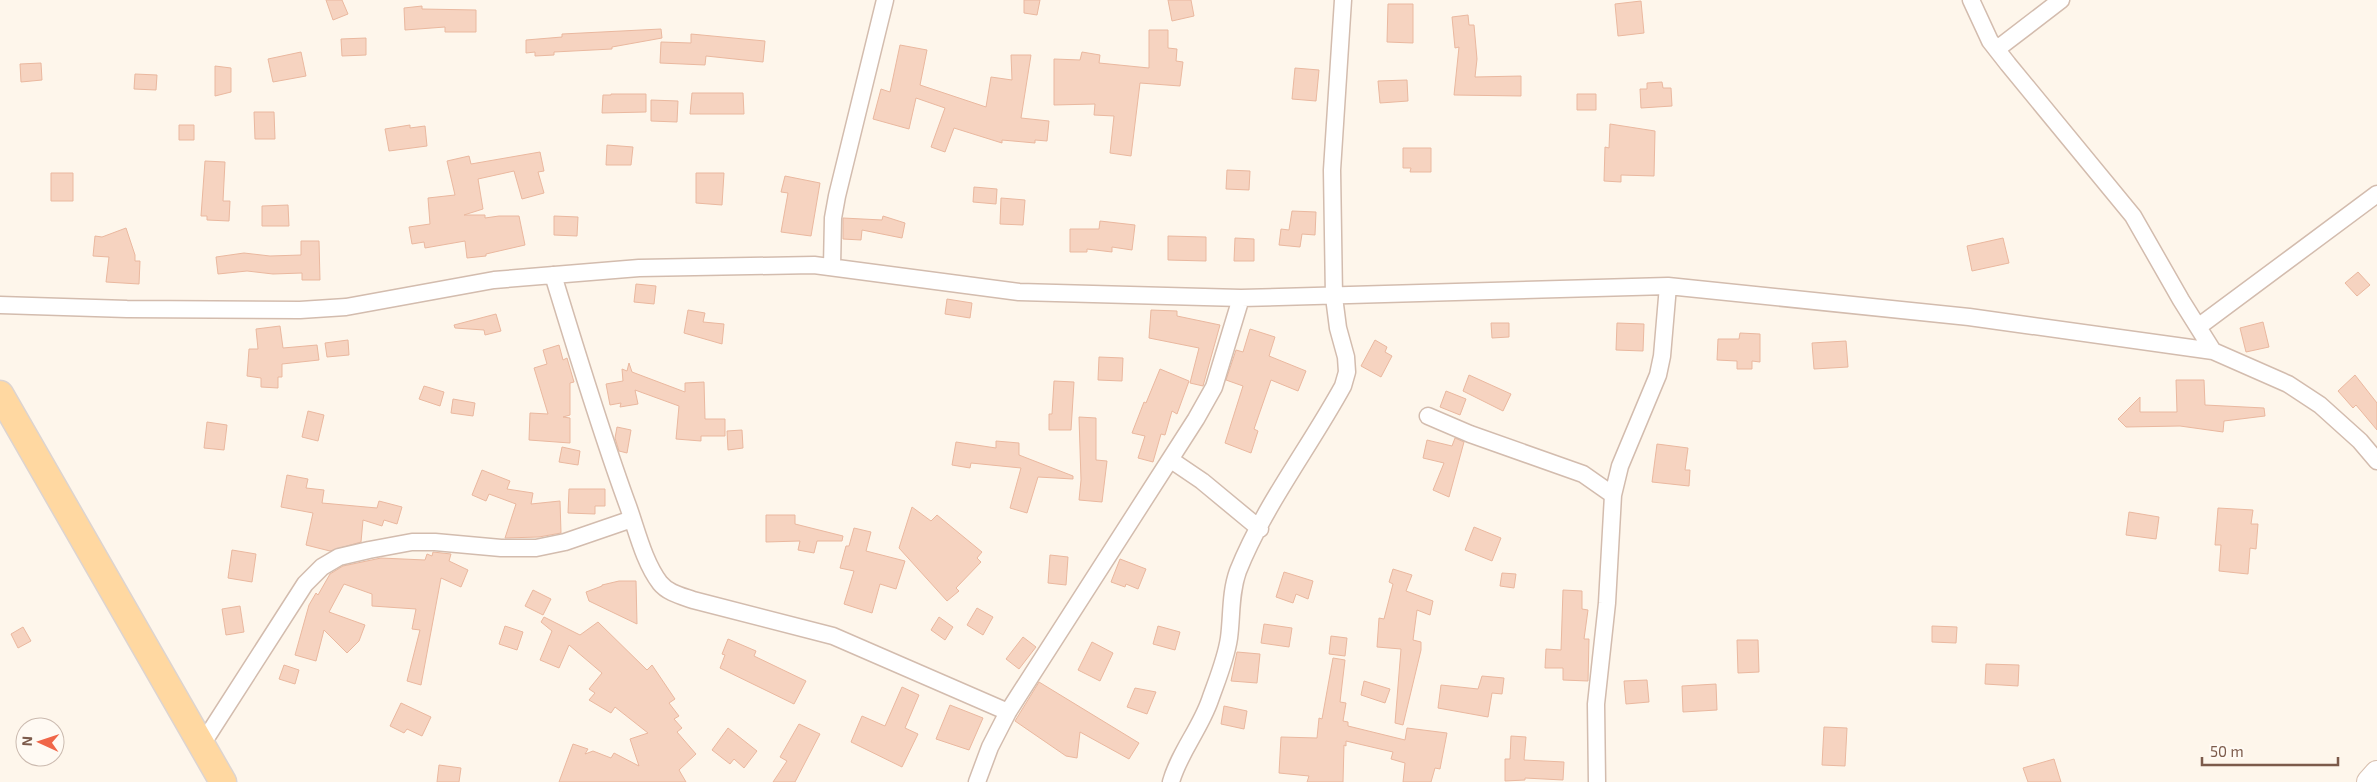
<svg xmlns="http://www.w3.org/2000/svg" width="2377" height="782" font-family="'Exo 2',sans-serif">
<style>
.building{fill:#f6d3c0;stroke:#eab89f}
.lines{fill:none;stroke-linecap:round;stroke-linejoin:round}
.street-casing{stroke:#d3bcae;stroke-width:19}
.secondary-casing{stroke:#d8bfae;stroke-width:26}
.primary-casing{stroke:#ddd4d0;stroke-width:29}
.street{stroke:#fff;stroke-width:16}
.secondary{stroke:#fff;stroke-width:24}
.primary{stroke:#ffd8a1;stroke-width:26}
</style>
<rect width="100%" height="100%" fill="#fef6eb"/>
<path class="building" d="M 326,0 L 342,0 L 348,14 L 333,20 Z
M 1024,0 L 1040,0 L 1037,15 L 1024,13 Z
M 1168,0 L 1191,0 L 1194,16 L 1172,21 Z
M 1641,1 L 1644,33 L 1618,36 L 1615,4 Z
M 1388,4 L 1413,4 L 1413,43 L 1387,42 Z
M 422,6 L 422,9 L 476,10 L 476,32 L 445,32 L 445,27 L 405,30 L 404,8 Z
M 1468,15 L 1469,25 L 1474,25 L 1477,59 L 1475,77 L 1521,76 L 1521,96 L 1454,95 L 1459,47 L 1455,48 L 1452,17 Z
M 661,29 L 662,38 L 612,47 L 612,49 L 554,52 L 554,55 L 535,56 L 535,52 L 526,53 L 526,40 L 562,37 L 562,34 Z
M 1149,30 L 1168,30 L 1168,48 L 1177,49 L 1176,61 L 1183,62 L 1180,86 L 1140,83 L 1131,156 L 1110,153 L 1114,116 L 1094,115 L 1095,104 L 1054,105 L 1054,59 L 1080,60 L 1082,52 L 1100,55 L 1099,63 L 1149,68 Z
M 691,34 L 765,41 L 763,62 L 706,56 L 705,65 L 660,63 L 661,42 L 691,43 Z
M 366,38 L 366,55 L 342,56 L 341,39 Z
M 900,45 L 927,50 L 920,85 L 986,107 L 991,77 L 1012,80 L 1011,55 L 1031,55 L 1021,118 L 1049,121 L 1047,141 L 1035,140 L 1035,143 L 1002,140 L 1002,143 L 954,128 L 945,152 L 931,147 L 945,108 L 916,98 L 909,129 L 873,119 L 881,89 L 890,92 Z
M 301,52 L 306,76 L 273,82 L 268,59 Z
M 41,63 L 42,80 L 21,82 L 20,64 Z
M 215,66 L 231,68 L 231,92 L 215,96 Z
M 1295,68 L 1319,70 L 1316,101 L 1292,99 Z
M 135,74 L 157,75 L 156,90 L 134,89 Z
M 1407,80 L 1408,101 L 1380,103 L 1378,81 Z
M 1662,82 L 1663,88 L 1671,88 L 1672,106 L 1641,108 L 1640,89 L 1647,89 L 1647,83 Z
M 692,93 L 743,93 L 744,114 L 690,114 Z
M 611,94 L 646,94 L 646,112 L 602,113 L 603,95 L 611,95 Z
M 1577,94 L 1596,94 L 1596,110 L 1577,110 Z
M 651,100 L 678,101 L 677,122 L 651,121 Z
M 254,112 L 274,112 L 275,139 L 255,139 Z
M 1610,124 L 1655,131 L 1654,176 L 1621,175 L 1621,182 L 1604,181 L 1605,147 L 1609,148 Z
M 179,125 L 194,125 L 194,140 L 179,140 Z
M 410,125 L 410,128 L 425,126 L 427,146 L 389,151 L 385,129 Z
M 607,145 L 633,147 L 631,165 L 606,165 Z
M 1403,148 L 1431,148 L 1431,172 L 1410,172 L 1411,168 L 1403,168 Z
M 540,152 L 544,171 L 538,172 L 544,193 L 522,199 L 514,171 L 478,179 L 483,209 L 464,215 L 485,215 L 485,218 L 499,216 L 519,216 L 525,245 L 486,254 L 486,256 L 467,258 L 465,241 L 425,248 L 424,242 L 412,244 L 409,227 L 430,224 L 428,198 L 455,195 L 447,161 L 469,156 L 471,164 Z
M 205,161 L 225,162 L 223,201 L 230,201 L 229,221 L 207,220 L 207,216 L 201,216 Z
M 1227,170 L 1250,171 L 1249,190 L 1226,189 Z
M 51,173 L 73,173 L 73,201 L 51,201 Z
M 696,173 L 724,173 L 722,205 L 696,203 Z
M 785,176 L 820,183 L 811,236 L 781,232 L 788,193 L 781,192 Z
M 974,187 L 997,189 L 996,204 L 973,202 Z
M 1001,198 L 1025,200 L 1023,225 L 1000,224 Z
M 288,205 L 289,226 L 262,226 L 262,206 Z
M 1292,211 L 1316,212 L 1315,235 L 1302,234 L 1300,247 L 1279,245 L 1281,229 L 1289,230 Z
M 554,216 L 578,217 L 577,236 L 554,235 Z
M 883,216 L 905,223 L 902,238 L 862,230 L 861,240 L 843,239 L 843,218 L 882,220 Z
M 1100,221 L 1135,225 L 1132,250 L 1112,247 L 1112,252 L 1087,249 L 1087,252 L 1070,252 L 1070,229 L 1099,229 Z
M 126,228 L 135,255 L 135,261 L 140,261 L 139,284 L 106,282 L 109,257 L 93,256 L 95,236 L 102,237 Z
M 1168,236 L 1206,237 L 1206,261 L 1168,260 Z
M 1235,238 L 1254,239 L 1254,261 L 1234,261 Z
M 2003,238 L 2009,263 L 1972,271 L 1967,246 Z
M 301,241 L 319,241 L 320,280 L 302,280 L 302,273 L 273,274 L 247,271 L 218,274 L 216,257 L 244,253 L 270,256 L 301,255 Z
M 2358,272 L 2370,285 L 2357,296 L 2345,283 Z
M 636,284 L 656,286 L 654,304 L 634,302 Z
M 947,299 L 972,303 L 970,318 L 945,314 Z
M 688,310 L 705,313 L 703,322 L 724,324 L 722,344 L 684,333 Z
M 1151,310 L 1177,311 L 1177,316 L 1220,325 L 1203,386 L 1190,383 L 1199,348 L 1149,338 Z
M 496,314 L 501,331 L 485,335 L 484,330 L 455,328 L 454,325 Z
M 2263,322 L 2269,347 L 2246,352 L 2240,328 Z
M 1491,323 L 1509,323 L 1509,337 L 1492,338 Z
M 1617,323 L 1644,324 L 1643,351 L 1616,350 Z
M 280,326 L 283,348 L 317,345 L 319,360 L 282,364 L 282,377 L 278,377 L 278,388 L 261,387 L 261,378 L 247,376 L 249,349 L 258,349 L 256,329 Z
M 1250,329 L 1275,337 L 1269,356 L 1306,371 L 1298,391 L 1271,380 L 1254,429 L 1258,431 L 1251,453 L 1225,443 L 1243,386 L 1226,380 L 1236,350 L 1243,352 Z
M 1740,333 L 1760,334 L 1760,362 L 1752,361 L 1752,369 L 1737,369 L 1737,361 L 1717,360 L 1718,339 L 1739,339 Z
M 348,340 L 349,355 L 327,357 L 325,343 Z
M 1375,340 L 1387,347 L 1385,352 L 1392,356 L 1381,377 L 1361,366 Z
M 1846,341 L 1848,367 L 1814,369 L 1812,343 Z
M 559,345 L 563,360 L 567,358 L 574,382 L 570,383 L 570,415 L 563,417 L 570,418 L 570,443 L 529,440 L 530,413 L 548,414 L 534,368 L 547,364 L 543,350 Z
M 1099,357 L 1123,358 L 1122,381 L 1098,380 Z
M 629,363 L 632,372 L 685,392 L 685,383 L 704,382 L 705,419 L 725,419 L 725,436 L 701,436 L 701,441 L 676,439 L 679,406 L 635,390 L 638,404 L 620,407 L 621,403 L 610,405 L 606,384 L 623,381 L 622,369 L 627,371 Z
M 1160,369 L 1189,381 L 1177,414 L 1172,411 L 1165,435 L 1161,434 L 1153,462 L 1138,458 L 1145,436 L 1132,433 L 1144,402 L 1146,403 Z
M 1469,375 L 1511,394 L 1503,411 L 1463,391 Z
M 2355,375 L 2377,403 L 2377,430 L 2356,405 L 2353,408 L 2338,391 Z
M 2176,380 L 2204,380 L 2205,405 L 2264,408 L 2265,416 L 2224,421 L 2223,432 L 2180,426 L 2126,427 L 2118,419 L 2140,397 L 2140,412 L 2177,412 Z
M 1054,381 L 1074,382 L 1071,430 L 1049,430 L 1049,414 L 1052,414 Z
M 424,386 L 444,392 L 440,406 L 419,399 Z
M 1446,391 L 1466,399 L 1460,415 L 1440,407 Z
M 453,399 L 475,403 L 473,416 L 451,413 Z
M 308,411 L 324,415 L 318,441 L 302,437 Z
M 1079,417 L 1096,418 L 1096,460 L 1107,461 L 1102,502 L 1079,500 L 1081,480 Z
M 207,422 L 227,425 L 224,450 L 204,448 Z
M 617,427 L 631,430 L 627,453 L 619,451 L 615,438 Z
M 742,430 L 743,448 L 728,450 L 727,431 Z
M 1455,438 L 1464,442 L 1449,497 L 1433,490 L 1444,463 L 1423,458 L 1427,440 L 1452,446 Z
M 996,441 L 1019,443 L 1019,455 L 1073,476 L 1073,479 L 1038,477 L 1027,513 L 1010,508 L 1021,468 L 971,463 L 970,468 L 952,465 L 956,442 L 996,448 Z
M 1657,444 L 1688,448 L 1685,470 L 1690,470 L 1689,486 L 1652,482 Z
M 562,447 L 580,451 L 578,465 L 559,462 Z
M 482,470 L 510,481 L 507,489 L 533,493 L 531,504 L 560,501 L 561,533 L 539,537 L 505,538 L 516,504 L 489,494 L 486,501 L 472,495 Z
M 287,475 L 308,479 L 306,488 L 324,490 L 322,503 L 377,508 L 379,501 L 402,507 L 397,524 L 384,520 L 382,526 L 363,520 L 361,542 L 330,551 L 306,545 L 313,513 L 281,507 Z
M 569,489 L 605,489 L 605,506 L 595,506 L 595,514 L 568,513 Z
M 912,507 L 931,521 L 937,515 L 982,552 L 977,558 L 981,562 L 956,588 L 959,591 L 947,601 L 899,548 Z
M 2218,508 L 2253,510 L 2251,524 L 2258,524 L 2256,549 L 2250,548 L 2248,574 L 2219,571 L 2221,545 L 2215,545 Z
M 2129,512 L 2159,517 L 2156,539 L 2126,535 Z
M 766,515 L 795,515 L 795,524 L 843,536 L 842,541 L 817,541 L 814,553 L 798,550 L 800,541 L 766,542 Z
M 1474,527 L 1501,538 L 1492,561 L 1465,550 Z
M 854,528 L 871,532 L 866,551 L 905,561 L 896,589 L 880,584 L 872,613 L 844,604 L 854,571 L 840,568 L 846,546 L 849,546 Z
M 232,550 L 256,554 L 252,582 L 228,578 Z
M 433,552 L 451,554 L 449,561 L 468,570 L 461,587 L 441,578 L 421,685 L 407,681 L 420,630 L 412,629 L 416,609 L 372,606 L 372,594 L 344,584 L 329,612 L 365,625 L 359,641 L 347,653 L 324,630 L 316,661 L 295,655 L 309,605 L 316,593 L 318,595 L 330,574 L 343,566 L 381,558 L 425,560 L 427,554 L 432,556 Z
M 1050,555 L 1068,557 L 1066,585 L 1048,583 Z
M 1120,559 L 1146,569 L 1138,589 L 1126,584 L 1125,587 L 1111,582 Z
M 1393,569 L 1412,575 L 1406,591 L 1433,601 L 1430,615 L 1417,610 L 1413,640 L 1421,642 L 1421,650 L 1403,725 L 1395,723 L 1401,649 L 1377,647 L 1379,618 L 1384,619 L 1393,584 L 1389,582 Z
M 1284,572 L 1313,581 L 1308,599 L 1296,594 L 1293,603 L 1276,597 Z
M 1502,573 L 1516,574 L 1514,588 L 1500,586 Z
M 619,581 L 636,581 L 637,624 L 589,601 L 586,592 L 602,586 L 602,585 Z
M 533,590 L 551,599 L 543,615 L 525,606 Z
M 1563,590 L 1582,591 L 1582,609 L 1588,610 L 1584,639 L 1589,639 L 1588,681 L 1563,680 L 1563,668 L 1545,668 L 1546,649 L 1561,650 Z
M 240,606 L 244,632 L 226,635 L 222,609 Z
M 977,608 L 993,617 L 983,635 L 967,625 Z
M 544,617 L 580,635 L 598,622 L 647,670 L 652,665 L 675,699 L 669,703 L 679,716 L 674,719 L 682,728 L 677,732 L 696,754 L 679,770 L 686,782 L 559,782 L 573,744 L 588,749 L 585,754 L 593,751 L 611,758 L 614,753 L 639,766 L 630,739 L 648,733 L 615,707 L 611,713 L 589,700 L 595,693 L 589,689 L 602,673 L 569,645 L 559,668 L 540,660 L 552,631 L 541,622 Z
M 939,617 L 953,627 L 945,640 L 931,630 Z
M 1264,624 L 1292,628 L 1289,647 L 1261,643 Z
M 505,626 L 523,632 L 517,650 L 499,644 Z
M 1158,626 L 1180,632 L 1175,650 L 1153,644 Z
M 1932,626 L 1957,627 L 1956,643 L 1932,642 Z
M 23,627 L 31,641 L 18,648 L 11,634 Z
M 1331,636 L 1347,638 L 1345,656 L 1329,654 Z
M 1023,637 L 1036,647 L 1019,669 L 1006,659 Z
M 728,639 L 756,651 L 754,656 L 806,681 L 794,704 L 720,668 L 725,655 L 722,654 Z
M 1737,640 L 1758,640 L 1759,672 L 1738,673 Z
M 1092,642 L 1113,653 L 1100,681 L 1078,670 Z
M 1237,652 L 1260,654 L 1257,683 L 1231,681 Z
M 1333,658 L 1345,660 L 1340,702 L 1346,703 L 1343,721 L 1348,722 L 1348,726 L 1405,740 L 1407,728 L 1447,733 L 1440,769 L 1435,768 L 1431,782 L 1403,782 L 1405,763 L 1391,759 L 1393,752 L 1346,741 L 1346,746 L 1344,745 L 1343,782 L 1307,782 L 1309,776 L 1279,773 L 1281,737 L 1317,738 L 1319,718 L 1322,719 Z
M 1986,664 L 2019,665 L 2018,686 L 1985,684 Z
M 284,665 L 299,670 L 295,684 L 279,679 Z
M 1482,676 L 1504,678 L 1502,694 L 1492,693 L 1488,717 L 1438,708 L 1441,685 L 1478,689 Z
M 1647,680 L 1649,702 L 1626,704 L 1624,681 Z
M 1364,681 L 1390,689 L 1385,703 L 1361,695 Z
M 1039,682 L 1139,743 L 1129,759 L 1080,732 L 1077,758 L 1066,756 L 1015,721 Z
M 1716,684 L 1717,710 L 1683,712 L 1682,686 Z
M 902,687 L 919,695 L 905,728 L 918,734 L 902,767 L 851,742 L 862,716 L 885,726 Z
M 1135,688 L 1156,692 L 1147,714 L 1127,707 Z
M 401,703 L 431,717 L 422,736 L 407,729 L 404,733 L 390,726 Z
M 950,705 L 983,718 L 969,750 L 936,739 Z
M 1224,706 L 1247,711 L 1244,729 L 1221,724 Z
M 799,724 L 820,734 L 795,782 L 773,782 L 787,761 L 780,757 Z
M 1824,727 L 1847,728 L 1845,766 L 1822,765 Z
M 728,728 L 757,751 L 744,768 L 734,759 L 730,764 L 712,750 Z
M 1511,736 L 1526,737 L 1524,760 L 1564,762 L 1563,780 L 1525,778 L 1525,780 L 1505,781 L 1505,759 L 1510,759 Z
M 2054,759 L 2061,782 L 2028,782 L 2023,768 Z
M 439,765 L 461,768 L 459,782 L 437,782 Z"/>
<g class="lines">
<defs>
<path id="street" d="M 1971,0 L 1990,41 L 2008,64 L 2133,216 L 2181,300 L 2213,351
M 1997,49 L 2061,0
M 832,267 L 833,218 L 837,196 L 885,0
M 553,275 C 577,353 600,430 628,506 C 637,531 644,562 660,583 C 668,593 682,596 693,600 L 833,636 L 1008,712
M 0,305 L 127,309 L 300,310 L 346,307 L 494,280 L 639,268 L 814,265 L 1019,292 L 1241,298 L 1668,286 L 1969,317 L 2213,351 L 2288,384 L 2320,405 L 2360,441 L 2377,461
M 2198,327 L 2377,194
M 1428,416 L 1470,434 L 1583,474 L 1613,495
M 1171,460 L 1202,481 L 1260,529
M 201,746 L 305,584 L 322,567 L 339,557 L 369,550 L 412,542 L 435,542 L 501,548 L 536,548 L 565,542 L 632,519
M 977,782 L 990,747 L 1008,712 L 1196,419 L 1214,387 L 1241,298
M 1171,782 C 1179,753 1200,729 1210,700 C 1217,680 1226,659 1229,638 C 1232,616 1230,593 1238,571 C 1264,506 1309,448 1343,386 L 1347,372 L 1346,357 L 1338,328 L 1334,297 L 1332,170 L 1343,0
M 1597,782 L 1596,704 L 1607,603 L 1613,495 L 1620,466 L 1658,375 L 1662,356 L 1668,286"/>
<path id="secondary" d="M 2369,782 L 2377,773"/>
<path id="primary" d="M 0,394 L 223,782"/>
</defs>
<use href="#street" class="street-casing"/>
<use href="#secondary" class="secondary-casing"/>
<use href="#primary" class="primary-casing"/>
<use href="#street" class="street"/>
<use href="#secondary" class="secondary"/>
<use href="#primary" class="primary"/>
</g>
<g transform="translate(40 742) rotate(273)"><circle r="24" fill="#fffaf3" stroke="#cbbaaf"/>
<path d="M0-4L9 19L0 12L-9 19Z" fill="#f06648"/>
<text y="-8" font-size="14" font-weight="bold" text-anchor="middle" fill="#7c5a4a">N</text>
</g>
<path d="M2202 757v8h136v-8" fill="none" stroke="#7c5a4a" stroke-width="2.5"/>
<text x="2210" y="757" font-size="15" fill="#7c5a4a" stroke="#fffaf3" stroke-width="4" paint-order="stroke">50 m</text>
</svg>
